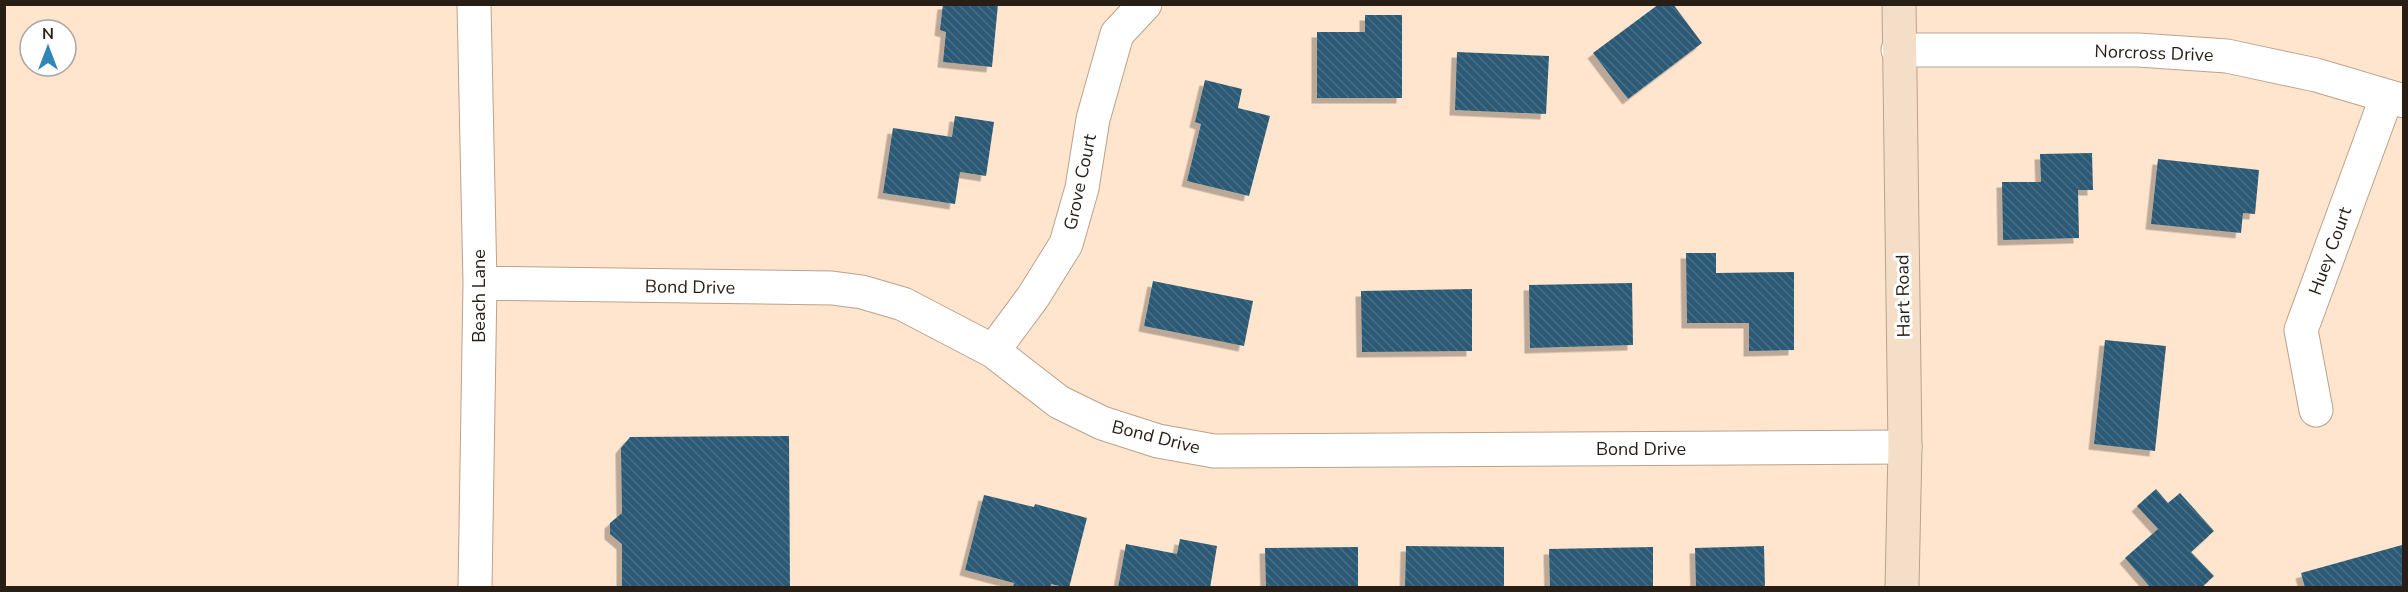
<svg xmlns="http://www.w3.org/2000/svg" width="2408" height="592" font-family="'Nunito Sans',sans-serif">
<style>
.building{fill:url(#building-back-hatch);filter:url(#shadow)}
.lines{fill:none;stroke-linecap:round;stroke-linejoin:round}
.street-casing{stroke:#baa28c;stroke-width:35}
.secondary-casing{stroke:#baa28c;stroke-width:35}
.street{stroke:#fff;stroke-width:33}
.secondary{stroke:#f4dec7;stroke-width:33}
.labels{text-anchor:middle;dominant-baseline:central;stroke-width:6;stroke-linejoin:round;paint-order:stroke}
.street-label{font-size:18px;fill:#271e16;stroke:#fff}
</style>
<defs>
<pattern id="building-back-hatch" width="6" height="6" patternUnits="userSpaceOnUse" patternTransform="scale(1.5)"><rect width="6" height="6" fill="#2c5a75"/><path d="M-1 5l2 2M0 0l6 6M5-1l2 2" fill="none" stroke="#496e83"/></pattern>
<filter id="shadow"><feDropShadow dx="-5.5" dy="5.5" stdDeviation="0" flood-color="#0004"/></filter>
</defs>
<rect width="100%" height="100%" fill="#ffe5ce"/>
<path class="building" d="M 943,4 L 998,4 L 992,67 L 943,62 L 946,32 L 940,30 Z
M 1659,4 L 1673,4 L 1702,43 L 1628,99 L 1593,53 Z
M 1365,15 L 1402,15 L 1402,98 L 1317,98 L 1317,32 L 1365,32 Z
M 1457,52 L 1549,56 L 1546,114 L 1455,110 Z
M 1205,80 L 1242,89 L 1238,108 L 1270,116 L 1249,196 L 1187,181 L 1201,124 L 1195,122 Z
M 955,116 L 994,122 L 986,176 L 960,172 L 955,204 L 883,193 L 893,128 L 952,137 Z
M 2092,153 L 2093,190 L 2078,190 L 2079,238 L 2003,240 L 2002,182 L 2041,182 L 2040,154 Z
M 2158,159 L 2259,170 L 2255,214 L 2243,213 L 2241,233 L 2151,224 Z
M 1686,253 L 1716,253 L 1716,273 L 1794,272 L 1794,350 L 1749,351 L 1749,323 L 1687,323 Z
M 1153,281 L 1253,301 L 1244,346 L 1144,326 Z
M 1632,283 L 1633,345 L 1530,348 L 1529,285 Z
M 1472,289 L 1472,351 L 1362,352 L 1361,291 Z
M 2105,340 L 2166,346 L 2155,451 L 2094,444 Z
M 789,436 L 790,588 L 622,588 L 622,544 L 610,534 L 610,523 L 622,513 L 621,448 L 630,437 Z
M 2156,489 L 2168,503 L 2180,493 L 2214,531 L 2191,552 L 2214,576 L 2201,588 L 2151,588 L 2125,558 L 2158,529 L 2137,506 Z
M 984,495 L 1034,507 L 1035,504 L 1087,518 L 1069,588 L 1051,584 L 1050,588 L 1013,588 L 1014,583 L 965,570 Z
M 1180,539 L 1217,546 L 1210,588 L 1118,588 L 1126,544 L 1177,554 Z
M 2402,545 L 2404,588 L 2305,588 L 2301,573 Z
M 1406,546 L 1504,547 L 1504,588 L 1405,588 Z
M 1764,546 L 1765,588 L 1696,588 L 1695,548 Z
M 1358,547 L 1358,588 L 1266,588 L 1265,548 Z
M 1653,547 L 1653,588 L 1550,588 L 1549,549 Z"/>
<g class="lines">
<defs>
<path id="street" d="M 474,4 L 480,283 L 475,588
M 1898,50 L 2138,50 L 2227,56 L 2316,75 L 2404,101
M 480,283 L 832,288 L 862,292 L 903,304 L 993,351 L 1059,402 L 1102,423 L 1158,441 L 1214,451 L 1905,447
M 993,351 L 1033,297 L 1066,244 L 1082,188 L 1093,119 L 1117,34 L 1145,4
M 2316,410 L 2301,330 L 2387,96"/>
<path id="secondary" d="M 1899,4 L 1905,447 L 1902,588"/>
</defs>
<use href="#street" class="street-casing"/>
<use href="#secondary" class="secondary-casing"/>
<use href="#street" class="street"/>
<use href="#secondary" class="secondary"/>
</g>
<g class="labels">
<g class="street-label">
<text transform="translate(2154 53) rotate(2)">Norcross Drive</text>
<text transform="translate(1080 182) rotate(-78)">Grove Court</text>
<text transform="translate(2330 251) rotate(-70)">Huey Court</text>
<text transform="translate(690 287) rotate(1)">Bond Drive</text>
<text transform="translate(479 296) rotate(-90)">Beach Lane</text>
<text transform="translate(1903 296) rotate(-91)">Hart Road</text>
<text transform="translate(1156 437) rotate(14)">Bond Drive</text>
<text x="1641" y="449">Bond Drive</text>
</g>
</g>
<rect width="2408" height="592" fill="none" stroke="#271e16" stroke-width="12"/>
<g transform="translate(48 48)"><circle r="28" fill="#ffffff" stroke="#a9a5a2" stroke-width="1.5"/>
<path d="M0-4.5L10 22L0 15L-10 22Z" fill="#3087b6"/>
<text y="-9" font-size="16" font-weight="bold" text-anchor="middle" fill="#271e16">N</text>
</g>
</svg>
